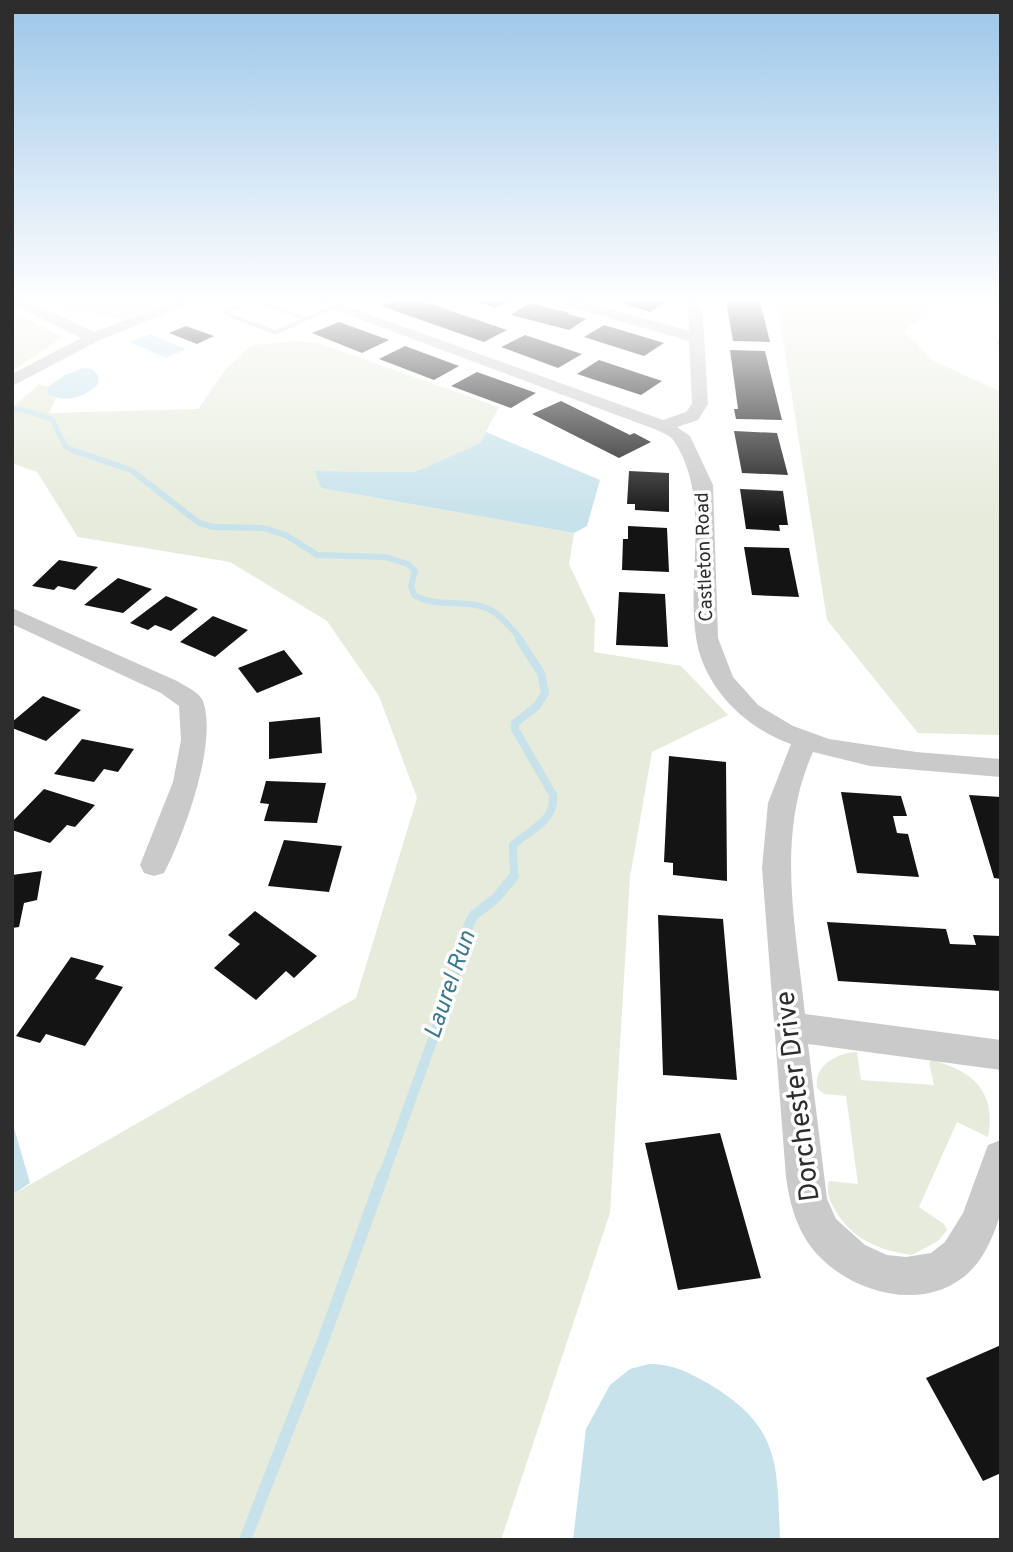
<svg xmlns="http://www.w3.org/2000/svg" width="1013" height="1552" font-family="Overpass,sans-serif">
<style>
.green{fill:#e6ebdb}
.water{fill:#c7e2ea}
.lines{fill:none;stroke-linecap:round;stroke-linejoin:round}
.stream-far4{stroke:#c7e2ea;stroke-width:5}
.stream-far3{stroke:#c7e2ea;stroke-width:6}
.stream-far2{stroke:#c7e2ea;stroke-width:8}
.stream-far1{stroke:#c7e2ea;stroke-width:10}
.stream{stroke:#c7e2ea;stroke-width:12}
.building{fill:#141414}
.lane{fill:#cacaca;fill-rule:evenodd}
.street{fill:#cacaca;fill-rule:evenodd}
.labels{text-anchor:middle;dominant-baseline:central;stroke-width:7;stroke-linejoin:round;paint-order:stroke}
.far-street-label{font-size:19px;fill:#2d2d2d;stroke:#fff}
.water-label{font-size:24px;font-style:italic;fill:#3d798d;stroke:#fff}
.near-street-label{font-size:28px;fill:#2d2d2d;stroke:#fff}
</style>
<rect width="100%" height="100%" fill="#fff"/>
<path class="green" d="M 18,301 L 172,301 L 124,320 L 55,306 Z
M 777,301 L 941,301 L 904,331 L 932,360 L 1001,392 L 1001,735 L 918,733 L 827,620 Z
M 20,316 L 63,337 L 12,371 L 12,323 Z
M 299,341 L 318,343 L 499,407 L 480,443 L 415,472 L 314,471 L 321,488 L 574,533 L 569,564 L 595,619 L 594,652 L 681,666 L 728,715 L 652,752 L 630,877 L 610,1213 L 501,1540 L 12,1540 L 12,1195 L 356,998 L 417,798 L 379,696 L 327,621 L 230,562 L 78,537 L 37,472 L 12,463 L 12,408 L 39,384 L 48,387 L 50,396 L 56,398 L 49,413 L 198,409 L 226,369 L 252,345 Z
M 857,1052 L 861,1080 L 934,1085 L 929,1063 L 932,1060 C 973,1071 997,1092 988,1137 L 957,1122 L 919,1207 L 944,1224 L 947,1230 L 938,1241 L 912,1255 C 878,1250 851,1239 834,1208 C 829,1200 826,1189 829,1181 L 858,1184 L 846,1096 L 824,1094 L 817,1088 C 814,1065 837,1053 857,1052 Z"/>
<path class="water" d="M 150,334 L 186,349 L 166,358 L 130,342 Z
M 83,368 L 92,369 L 98,375 L 98,384 C 85,397 65,404 48,394 L 48,387 L 63,376 Z
M 486,432 L 600,480 L 587,526 L 574,533 L 321,488 L 314,471 L 415,472 L 480,443 Z
M 12,1121 L 30,1183 L 12,1195 Z
M 649,1364 C 671,1363 690,1373 709,1384 C 781,1427 777,1464 780,1540 L 573,1540 L 586,1429 L 610,1385 L 630,1369 Z"/>
<g class="lines">
<path class="stream-far4" d="M 12,410 L 20,409 L 52,419 L 65,446 L 75,452"/>
<path class="stream-far3" d="M 72,450 L 131,470 L 199,523 L 214,527 L 263,528 L 286,535 L 317,555 L 385,557 L 408,564 L 415,571 L 411,586 L 414,595 C 438,609 466,598 489,609 C 502,616 512,629 521,640"/>
<path class="stream-far2" d="M 514,878 L 513,845 C 529,830 556,821 553,795 L 515,729 L 515,723 L 537,706 L 545,693 L 541,673 L 519,639"/>
<path class="stream-far1" d="M 383,1177 L 451,989 L 468,927 L 473,916 L 496,898 L 514,876"/>
<path class="stream" d="M 245,1540 L 324,1338 L 383,1175"/>
</g>
<path class="building" d="M 392,301 L 422,301 L 507,330 L 484,342 L 381,306 Z
M 475,301 L 510,301 L 496,308 Z
M 617,301 L 668,301 L 650,312 Z
M 726,301 L 760,301 L 770,342 L 733,341 Z
M 530,303 L 569,313 L 568,314 L 586,319 L 569,330 L 511,315 Z
M 339,322 L 389,340 L 362,353 L 312,333 Z
M 604,325 L 664,343 L 644,356 L 584,337 Z
M 186,326 L 214,336 L 197,344 L 169,333 Z
M 525,335 L 582,354 L 558,368 L 501,347 Z
M 405,346 L 459,366 L 434,380 L 379,359 Z
M 730,350 L 765,351 L 782,420 L 736,419 L 734,409 L 738,409 Z
M 599,360 L 662,381 L 641,395 L 577,374 Z
M 477,372 L 536,393 L 511,408 L 451,386 Z
M 561,401 L 630,435 L 634,433 L 651,442 L 619,458 L 532,414 Z
M 734,431 L 777,433 L 788,475 L 742,473 Z
M 629,471 L 669,473 L 669,512 L 635,510 L 635,504 L 627,504 Z
M 740,489 L 783,491 L 788,525 L 779,525 L 780,531 L 746,529 Z
M 628,526 L 667,528 L 669,572 L 622,570 L 623,539 L 628,539 Z
M 744,547 L 789,548 L 799,597 L 752,595 Z
M 59,560 L 98,567 L 75,590 L 58,586 L 54,590 L 32,586 Z
M 118,578 L 152,589 L 123,613 L 84,605 Z
M 619,592 L 665,594 L 668,647 L 616,645 Z
M 166,596 L 198,609 L 171,631 L 155,625 L 148,630 L 130,623 Z
M 213,616 L 248,630 L 215,657 L 180,642 Z
M 284,650 L 303,674 L 257,693 L 238,668 Z
M 43,696 L 81,710 L 46,741 L 12,728 L 12,722 Z
M 320,717 L 322,753 L 269,759 L 269,722 Z
M 82,739 L 134,749 L 118,772 L 104,769 L 94,782 L 54,774 Z
M 669,756 L 726,762 L 727,881 L 673,875 L 673,863 L 664,862 Z
M 266,781 L 326,783 L 317,823 L 264,821 L 269,804 L 260,803 Z
M 44,789 L 95,805 L 75,827 L 67,825 L 50,843 L 12,830 L 12,822 Z
M 841,792 L 901,796 L 907,816 L 893,816 L 897,833 L 908,834 L 919,877 L 857,873 Z
M 969,795 L 1001,797 L 1001,879 L 994,878 Z
M 284,840 L 342,846 L 329,892 L 268,886 Z
M 42,871 L 37,900 L 24,903 L 19,927 L 12,928 L 12,875 Z
M 255,911 L 317,956 L 294,978 L 286,971 L 256,1000 L 214,968 L 240,944 L 228,935 Z
M 658,915 L 723,919 L 737,1080 L 663,1075 Z
M 827,922 L 946,929 L 950,944 L 976,945 L 973,935 L 1001,936 L 1001,991 L 838,981 Z
M 71,957 L 104,966 L 95,979 L 123,987 L 85,1046 L 46,1034 L 40,1043 L 16,1036 Z
M 720,1133 L 761,1278 L 678,1290 L 645,1143 Z
M 1001,1345 L 1001,1473 L 983,1481 L 926,1378 Z"/>
<g class="lines">
<path class="lane" d="M 88,301 L 97,301 L 105,305 L 115,301 L 124,301 L 105,309 Z
M 245,301 L 264,301 L 307,317 L 332,306 L 337,307 L 275,335 L 220,313 ZM 254,302 L 255,302 L 301,319 L 275,330 L 229,313 Z
M 998,340 L 1001,340 L 1001,346 L 997,344 Z"/>
<path class="street" d="M 12,301 L 29,301 L 94,332 L 175,301 L 195,301 L 98,341 L 12,386 L 12,374 L 81,338 L 12,304 Z
M 311,301 L 332,301 L 663,420 L 686,412 L 692,404 L 689,341 L 561,304 L 559,301 L 582,301 L 689,331 L 688,301 L 702,301 L 708,404 L 698,420 L 677,427 L 690,436 L 713,485 L 718,638 L 733,677 L 758,705 L 793,726 L 829,739 L 916,752 L 1001,759 L 1001,777 L 870,766 L 813,752 C 775,836 796,927 805,1014 L 1001,1040 L 1001,1070 L 808,1044 L 827,1199 L 836,1219 L 865,1245 L 887,1255 L 906,1257 L 931,1253 L 945,1242 L 963,1213 L 988,1145 L 1001,1140 C 1001,1161 1005,1195 1000,1215 C 995,1232 986,1254 974,1267 C 930,1317 847,1294 811,1247 C 796,1227 789,1201 786,1177 L 762,868 L 768,803 L 791,744 C 745,728 703,687 696,637 C 686,573 712,499 674,441 C 671,436 663,433 657,430 Z
M 12,608 L 177,681 C 185,686 199,692 203,701 C 218,743 184,835 164,873 L 154,876 L 144,873 L 140,865 L 173,782 L 181,740 L 179,706 L 161,693 L 12,624 Z"/>
</g>
<linearGradient id="sky" x2="0" y2="1"><stop stop-color="#9bc6e9"/><stop offset="0.58" stop-color="#fff"/><stop offset="1" stop-color="#fff" stop-opacity="0"/></linearGradient>
<rect width="1013" height="518" fill="url(#sky)"/>
<g class="labels">
<g class="far-street-label">
<text transform="translate(705 557) rotate(-92)">Castleton Road</text>
</g>
<g class="water-label">
<text transform="translate(451 985) rotate(-71)">Laurel Run</text>
</g>
<g class="near-street-label">
<text transform="translate(799 1096) rotate(-97)">Dorchester Drive</text>
</g>
</g>
<rect width="1013" height="1552" fill="none" stroke="#2d2d2d" stroke-width="28"/>
</svg>
